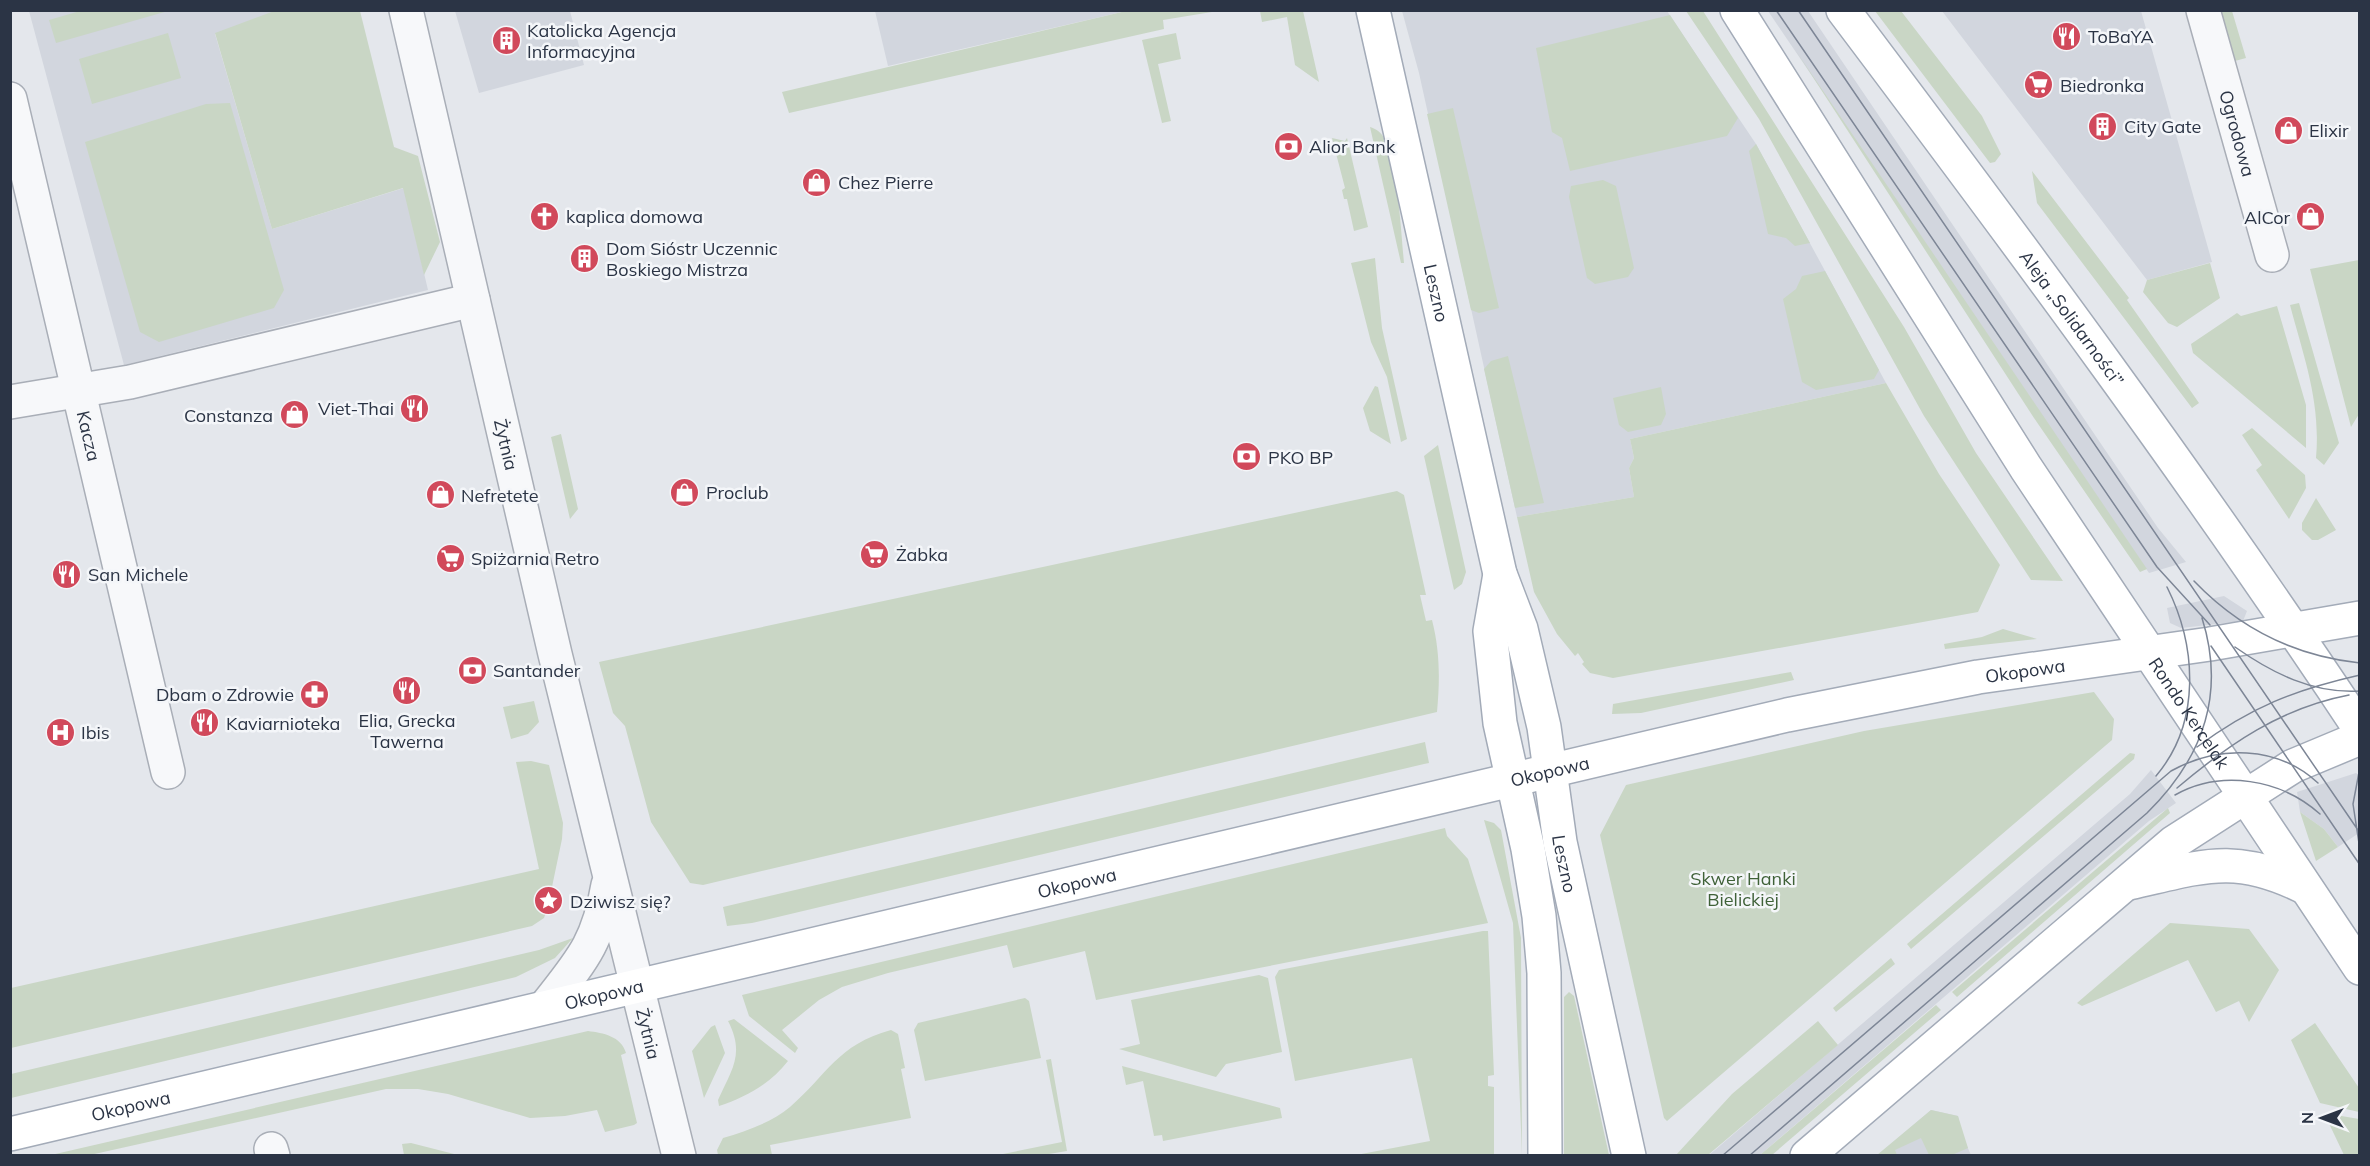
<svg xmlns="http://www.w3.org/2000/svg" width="2370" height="1166" font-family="Mulish,sans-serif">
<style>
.built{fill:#d2d6de}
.green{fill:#c9d6c5}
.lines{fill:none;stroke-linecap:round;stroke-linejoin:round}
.minor-casing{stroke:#a9aeb7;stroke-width:36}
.major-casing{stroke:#a3abb8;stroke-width:36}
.minor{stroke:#f7f8fa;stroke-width:33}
.major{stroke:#fff;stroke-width:33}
.tram{stroke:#7d8696;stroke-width:1.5}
.labels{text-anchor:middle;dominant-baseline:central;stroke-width:5;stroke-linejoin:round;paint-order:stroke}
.poi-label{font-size:18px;fill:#2b3445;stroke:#f4f6f9;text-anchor:start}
.street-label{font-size:18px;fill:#2b3445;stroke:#f4f6f9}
.park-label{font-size:18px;fill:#3f6138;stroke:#f4f6f9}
</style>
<rect width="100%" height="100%" fill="#e4e7ec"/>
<path class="built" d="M 29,11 L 277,11 L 215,34 L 272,229 L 404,188 L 428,290 L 124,365 Z
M 455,11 L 570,11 L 584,65 L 479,93 Z
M 875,11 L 1126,11 L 888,66 Z
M 1402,11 L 1667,11 L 1756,144 L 1886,383 L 1630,439 L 1634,458 L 1629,468 L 1634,497 L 1517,517 L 1419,73 Z
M 1768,11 L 1808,11 L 2158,528 L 2186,562 L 2149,573 Z
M 1942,11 L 2141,11 L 2212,262 L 2147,280 Z
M 2224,596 L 2247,611 L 2243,621 L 2181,628 L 2170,623 L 2167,608 Z
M 2151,770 L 2176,803 L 2149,821 L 1760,1155 L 1708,1156 L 2130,794 Z
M 2356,773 L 2359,775 L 2359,833 L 2338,847 L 2324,829 L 2300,812 L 2297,792 Z
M 1931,1110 L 1958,1116 L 1962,1135 L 1971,1155 L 1877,1156 Z"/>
<path class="green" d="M 277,10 L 360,11 L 394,147 L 418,156 L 440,242 L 424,275 L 403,188 L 272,229 L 215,33 Z
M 80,11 L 80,10 L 168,11 L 56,43 L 49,20 Z
M 1126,11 L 1218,11 L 1163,20 L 1164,29 L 789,113 L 782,92 Z
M 1260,11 L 1303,11 L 1319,82 L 1295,65 L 1287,17 L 1262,22 Z
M 1686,11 L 1703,11 L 1904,327 L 1976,453 L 2063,581 L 2031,580 L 1924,416 L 1759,119 Z
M 1875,11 L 1901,11 L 1982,116 L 2001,154 L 1995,162 L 1990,163 Z
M 2220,11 L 2232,11 L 2246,58 L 2235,61 Z
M 1670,15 L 1738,118 L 1727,136 L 1570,171 L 1562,138 L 1552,132 L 1536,48 Z
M 168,33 L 181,78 L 92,104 L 79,59 Z
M 1176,33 L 1181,59 L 1158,64 L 1171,121 L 1162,123 L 1142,40 Z
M 1796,51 L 2147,569 L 2140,572 L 2034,418 Z
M 230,103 L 284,290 L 274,308 L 159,342 L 140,332 L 85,142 L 206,104 Z
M 1453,108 L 1499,308 L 1479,313 L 1471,310 L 1427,114 Z
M 1370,127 C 1376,129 1381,132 1384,138 C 1398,166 1401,231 1404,263 L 1401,263 Z
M 1332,138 L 1345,141 L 1347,138 L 1368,227 L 1354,231 L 1347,199 L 1344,199 L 1342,190 L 1345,188 Z
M 1756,144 L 1810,243 L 1795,246 L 1786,238 L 1768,234 L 1749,151 Z
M 2032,171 L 2129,298 L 2127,300 L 2199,403 L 2192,408 L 2037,203 Z
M 1603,180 L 1616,186 L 1634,268 L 1628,277 L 1595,284 L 1587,278 L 1569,197 L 1571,186 Z
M 1375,258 L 1382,328 L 1407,439 L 1401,442 L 1387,377 L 1371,342 L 1351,263 Z
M 2359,260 L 2359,414 L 2351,427 L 2310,269 Z
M 2210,263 L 2220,298 L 2177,327 L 2168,323 L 2143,292 L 2147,280 Z
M 1825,271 L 1879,370 L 1874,379 L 1816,390 L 1802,382 L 1783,299 L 1796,289 L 1802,276 Z
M 2299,303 L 2339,443 L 2324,465 L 2316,458 C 2321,402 2304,358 2290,305 Z
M 2277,306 L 2306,405 L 2306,448 L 2193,353 L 2191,344 L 2237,313 L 2241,316 Z
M 1508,356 L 1544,503 L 1515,508 L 1484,369 L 1491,361 Z
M 1886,383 L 1939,474 L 2000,565 L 1978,612 L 1613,678 L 1590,673 L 1582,664 L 1584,662 L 1578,653 L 1575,656 L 1557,634 L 1534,592 L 1517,517 L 1634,497 L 1629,468 L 1634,458 L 1630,439 Z
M 1375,386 L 1378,387 L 1391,444 L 1370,431 L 1363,408 Z
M 1661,387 L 1666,414 L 1661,425 L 1628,432 L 1619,425 L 1613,398 Z
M 2252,428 L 2305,475 L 2306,488 L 2289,519 L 2256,470 L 2262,465 L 2242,435 Z
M 561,434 L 578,509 L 570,519 L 551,437 Z
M 1438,445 L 1466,572 L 1462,584 L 1454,590 L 1424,456 Z
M 1397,491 L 1404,495 L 1426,595 L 1420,595 L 1426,621 L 1432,620 C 1440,651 1440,680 1437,712 L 703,885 L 690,883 L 651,822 L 625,726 L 613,713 L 599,662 Z
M 2316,498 L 2336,530 L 2318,540 L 2312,540 L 2302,530 L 2302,523 Z
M 2003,629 L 2037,639 L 1945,649 L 1944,644 L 1982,637 Z
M 1791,672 L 1794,680 L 1641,713 L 1612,714 L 1613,704 Z
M 2094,692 L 2114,719 L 2112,740 L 1667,1121 L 1664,1118 L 1600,835 L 1626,785 L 1864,731 Z
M 534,701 L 539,722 L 528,734 L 511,739 L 503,707 Z
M 1425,742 L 1429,763 L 1424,764 L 752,923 L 727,926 L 723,907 Z
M 2130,753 L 2135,754 L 2134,759 L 1911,949 L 1907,944 Z
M 531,761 L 549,765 L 563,823 L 562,839 L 548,906 L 544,918 L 532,926 L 11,1048 L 11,988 L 539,869 L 516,762 Z
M 2168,808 L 2170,813 L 1957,997 L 1952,992 Z
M 2300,812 L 2324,829 L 2338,847 L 2316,861 Z
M 1484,820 L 1494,823 L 1501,830 L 1521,938 L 1522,1155 L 1513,923 Z
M 1445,828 L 1447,836 L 1468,859 L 1488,923 L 1096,1000 L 1085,951 L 1013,968 L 1007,945 L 888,973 L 842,987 L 819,1000 L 782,1030 L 798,1048 L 795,1053 L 749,1016 L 742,995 Z
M 2170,923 L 2249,929 L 2279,970 L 2249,1022 L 2239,1001 L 2216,1012 L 2188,960 L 2082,1006 L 2077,1003 Z
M 1483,931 L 1488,931 L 1494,1075 L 1488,1076 L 1488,1086 L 1494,1087 L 1494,1155 L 1356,1155 L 1430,1141 L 1412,1058 L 1295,1081 L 1275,977 L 1279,970 Z
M 573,938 L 555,958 L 516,977 L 11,1098 L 11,1074 L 539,950 Z
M 1891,958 L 1895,964 L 1836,1012 L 1833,1008 Z
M 1259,975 L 1268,978 L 1282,1052 L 1226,1064 L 1216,1077 L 1119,1049 L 1140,1044 L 1131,1000 Z
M 1569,992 L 1574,996 L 1609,1155 L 1564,1155 L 1564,997 Z
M 1025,998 L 1029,1001 L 1041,1058 L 925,1081 L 914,1030 L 918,1023 Z
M 1936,1005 L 1941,1010 L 1772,1155 L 1760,1155 Z
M 734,1019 L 788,1061 C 770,1084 746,1097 719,1106 L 718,1100 C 732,1069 745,1054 728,1021 Z
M 1818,1021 L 1838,1045 L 1708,1155 L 1676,1155 L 1732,1094 Z
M 2315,1023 L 2359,1088 L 2359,1112 L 2320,1103 L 2291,1040 Z
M 715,1025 L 725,1053 L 704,1098 L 692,1051 L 711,1027 Z
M 891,1030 L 898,1034 L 905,1068 L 901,1069 L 911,1118 L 770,1145 L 772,1155 L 718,1155 L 717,1150 L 723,1138 C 746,1131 771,1123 790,1107 C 828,1074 837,1045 891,1030 Z
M 588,1031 C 603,1033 621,1036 626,1053 L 621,1055 L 637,1123 L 634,1125 L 605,1132 L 597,1110 L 565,1116 L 530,1118 L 448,1094 L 418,1089 L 386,1089 L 90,1155 L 51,1155 Z
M 1051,1059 L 1067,1151 L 1043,1155 L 998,1155 L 1062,1142 L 1046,1060 Z
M 1122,1066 L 1280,1108 L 1282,1118 L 1163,1141 L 1162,1135 L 1154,1136 L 1143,1081 L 1126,1085 Z
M 1931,1110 L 1958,1116 L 1968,1148 L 1952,1155 L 1929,1155 L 1921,1138 L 1895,1150 L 1897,1155 L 1877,1155 Z
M 2324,1113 L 2359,1119 L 2359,1155 L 2344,1155 Z
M 411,1143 L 458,1155 L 404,1155 L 402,1144 Z"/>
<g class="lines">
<defs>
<g id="minor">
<path id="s1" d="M 406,10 L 555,654 L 679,1156"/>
<path id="s2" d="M 2203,10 L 2272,255"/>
<path id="s3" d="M 10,99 L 168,772"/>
<path d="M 10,402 L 130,382 L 473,300"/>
<path d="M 545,1007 C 581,961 598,944 608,885"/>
<path d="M 271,1149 L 273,1156"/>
</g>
<g id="major">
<path id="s4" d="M 1373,10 L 1500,574 L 1521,629 L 1544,727 L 1560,842 L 1629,1156"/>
<path id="s5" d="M 1737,10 L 2026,468 L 2360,968"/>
<path id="s6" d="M 1843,10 C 2021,246 2196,482 2360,729"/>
<path d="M 1500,574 L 1490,631 L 1500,723 L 1528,849 L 1539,916 L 1544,973 L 1545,1156"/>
<path d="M 2129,883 C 2201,867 2234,852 2304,887"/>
<path id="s7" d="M 10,1134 L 1787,715 L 1978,677 L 2210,644 L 2360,618"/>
<path d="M 1807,1156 L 2173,843 L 2293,766 L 2360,738"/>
</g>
</defs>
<use href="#minor" class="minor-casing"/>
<use href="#major" class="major-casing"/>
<use href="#minor" class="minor"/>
<use href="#major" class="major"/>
<path class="tram" d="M 1776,10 L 2157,567 L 2210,625
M 1798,10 L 2360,833
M 2194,581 C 2239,628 2295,656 2360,663
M 2211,646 L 2360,865
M 2235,647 C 2272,673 2313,694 2360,691
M 2197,747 C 2251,707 2294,690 2360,675
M 2360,767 L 2353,804 L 2360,850
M 2156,776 C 2201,723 2197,647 2167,587
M 2177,788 C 2229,744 2281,708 2349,695
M 2175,795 C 2221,769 2281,779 2320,814
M 1722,1156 L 2171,771 C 2218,745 2277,745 2318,783
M 1749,1156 L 2147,813 C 2202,759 2226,694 2202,618"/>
</g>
<defs>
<symbol id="restaurant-disc" viewBox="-11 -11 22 22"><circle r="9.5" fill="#d1495b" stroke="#f4f6f9"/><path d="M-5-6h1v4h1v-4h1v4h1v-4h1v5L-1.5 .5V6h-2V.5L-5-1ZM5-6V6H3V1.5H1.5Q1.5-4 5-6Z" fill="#fff"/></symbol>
<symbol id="building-disc" viewBox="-11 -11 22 22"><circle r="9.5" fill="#d1495b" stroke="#f4f6f9"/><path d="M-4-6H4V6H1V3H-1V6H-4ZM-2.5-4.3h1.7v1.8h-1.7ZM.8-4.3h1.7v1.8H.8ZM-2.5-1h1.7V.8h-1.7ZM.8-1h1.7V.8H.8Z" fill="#fff"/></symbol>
<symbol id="supermarket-disc" viewBox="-11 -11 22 22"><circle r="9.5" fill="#d1495b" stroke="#f4f6f9"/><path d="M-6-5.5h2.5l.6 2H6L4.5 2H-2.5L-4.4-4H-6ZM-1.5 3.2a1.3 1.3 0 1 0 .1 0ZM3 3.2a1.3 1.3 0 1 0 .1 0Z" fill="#fff"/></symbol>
<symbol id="shop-disc" viewBox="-11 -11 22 22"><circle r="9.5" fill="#d1495b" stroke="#f4f6f9"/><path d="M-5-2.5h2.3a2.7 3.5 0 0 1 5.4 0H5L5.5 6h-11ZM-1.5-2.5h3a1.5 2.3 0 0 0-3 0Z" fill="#fff"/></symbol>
<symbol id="bank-disc" viewBox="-11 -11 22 22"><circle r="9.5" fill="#d1495b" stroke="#f4f6f9"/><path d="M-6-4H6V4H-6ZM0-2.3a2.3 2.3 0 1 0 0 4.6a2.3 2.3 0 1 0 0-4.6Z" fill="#fff"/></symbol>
<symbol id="church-disc" viewBox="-11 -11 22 22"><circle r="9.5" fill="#d1495b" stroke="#f4f6f9"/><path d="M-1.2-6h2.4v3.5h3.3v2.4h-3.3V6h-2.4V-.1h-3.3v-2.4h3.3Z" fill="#fff"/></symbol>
<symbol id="pharmacy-disc" viewBox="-11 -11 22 22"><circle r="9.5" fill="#d1495b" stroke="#f4f6f9"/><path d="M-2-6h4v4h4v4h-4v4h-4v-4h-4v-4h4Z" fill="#fff"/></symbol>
<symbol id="hospital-disc" viewBox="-11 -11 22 22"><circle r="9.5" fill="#d1495b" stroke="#f4f6f9"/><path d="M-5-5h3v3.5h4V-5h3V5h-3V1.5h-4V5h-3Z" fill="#fff"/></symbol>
<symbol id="sight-disc" viewBox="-11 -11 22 22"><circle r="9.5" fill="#d1495b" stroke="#f4f6f9"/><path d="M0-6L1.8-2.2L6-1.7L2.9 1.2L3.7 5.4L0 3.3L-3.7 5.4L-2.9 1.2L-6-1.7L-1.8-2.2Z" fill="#fff"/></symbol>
</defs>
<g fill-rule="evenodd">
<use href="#restaurant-disc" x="2050" y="20" width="33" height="33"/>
<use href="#building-disc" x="490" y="24" width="33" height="33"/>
<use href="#supermarket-disc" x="2022" y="68" width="33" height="33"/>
<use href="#building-disc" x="2086" y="110" width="33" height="33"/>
<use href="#shop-disc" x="2272" y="114" width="33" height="33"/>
<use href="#bank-disc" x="1272" y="130" width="33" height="33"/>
<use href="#shop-disc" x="800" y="166" width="33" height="33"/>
<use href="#church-disc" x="528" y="200" width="33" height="33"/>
<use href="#shop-disc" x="2294" y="200" width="33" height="33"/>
<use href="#building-disc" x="568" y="242" width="33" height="33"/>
<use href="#restaurant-disc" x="398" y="392" width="33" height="33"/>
<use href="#shop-disc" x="278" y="398" width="33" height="33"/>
<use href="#bank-disc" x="1230" y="440" width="33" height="33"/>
<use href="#shop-disc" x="668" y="476" width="33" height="33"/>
<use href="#shop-disc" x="424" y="478" width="33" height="33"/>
<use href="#supermarket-disc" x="858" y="538" width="33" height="33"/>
<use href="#supermarket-disc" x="434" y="542" width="33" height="33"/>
<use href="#restaurant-disc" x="50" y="558" width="33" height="33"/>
<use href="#bank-disc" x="456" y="654" width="33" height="33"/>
<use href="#restaurant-disc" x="390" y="674" width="33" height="33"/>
<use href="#pharmacy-disc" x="298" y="678" width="33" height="33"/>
<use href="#restaurant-disc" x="188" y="706" width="33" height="33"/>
<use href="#hospital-disc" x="44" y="716" width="33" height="33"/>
<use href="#sight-disc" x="532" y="884" width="33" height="33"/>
</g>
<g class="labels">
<g class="poi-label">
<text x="527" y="30">Katolicka Agencja<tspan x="527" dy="21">Informacyjna</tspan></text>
<text x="2088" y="36">ToBaYA</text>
<text x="2060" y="85">Biedronka</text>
<text x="2124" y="126">City Gate</text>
<text x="2309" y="130">Elixir</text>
<text x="1309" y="146">Alior Bank</text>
<text x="838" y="182">Chez Pierre</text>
<text x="566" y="216">kaplica domowa</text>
<text x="2290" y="217" text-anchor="end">AlCor</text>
<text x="606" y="248">Dom Sióstr Uczennic<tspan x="606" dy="21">Boskiego Mistrza</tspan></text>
<text x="394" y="408" text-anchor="end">Viet-Thai</text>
<text x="273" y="415" text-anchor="end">Constanza</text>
<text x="1268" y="457">PKO BP</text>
<text x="706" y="492">Proclub</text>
<text x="461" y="495">Nefretete</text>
<text x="896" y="554">Żabka</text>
<text x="471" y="558">Spiżarnia Retro</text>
<text x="88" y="574">San Michele</text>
<text x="493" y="670">Santander</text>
<text x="294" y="694" text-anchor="end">Dbam o Zdrowie</text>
<text x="407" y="720" text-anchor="middle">Elia, Grecka<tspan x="407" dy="21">Tawerna</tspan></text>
<text x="226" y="723">Kaviarnioteka</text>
<text x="81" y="732">Ibis</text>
<text x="570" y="901">Dziwisz się?</text>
</g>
<g class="street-label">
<text stroke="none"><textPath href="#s2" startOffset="128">Ogrodowa</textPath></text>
<text stroke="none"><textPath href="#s4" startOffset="290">Leszno</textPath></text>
<text stroke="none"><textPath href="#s6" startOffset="384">Aleja „Solidarności”</textPath></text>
<text stroke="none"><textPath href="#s3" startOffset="346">Kacza</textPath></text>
<text stroke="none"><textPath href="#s1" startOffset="446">Żytnia</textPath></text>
<text stroke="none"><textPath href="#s7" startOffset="2068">Okopowa</textPath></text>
<text stroke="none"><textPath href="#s5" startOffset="836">Rondo Kercelak</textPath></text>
<text stroke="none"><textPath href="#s7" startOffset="1582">Okopowa</textPath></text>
<text stroke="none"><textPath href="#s4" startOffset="876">Leszno</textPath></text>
<text stroke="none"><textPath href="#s7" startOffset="1096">Okopowa</textPath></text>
<text stroke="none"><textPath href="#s7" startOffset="610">Okopowa</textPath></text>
<text stroke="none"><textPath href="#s1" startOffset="1052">Żytnia</textPath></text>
<text stroke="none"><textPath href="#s7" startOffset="124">Okopowa</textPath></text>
</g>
<g class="park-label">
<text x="1743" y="878">Skwer Hanki<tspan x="1743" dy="21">Bielickiej</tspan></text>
</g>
</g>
<rect width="2370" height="1166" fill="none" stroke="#2b3445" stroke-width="24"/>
<g transform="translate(2322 1118) rotate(270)" stroke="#f4f6f9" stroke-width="4.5" paint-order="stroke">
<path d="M0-4.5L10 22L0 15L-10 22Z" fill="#2b3445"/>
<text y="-9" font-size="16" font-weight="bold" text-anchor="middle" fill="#2b3445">N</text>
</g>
</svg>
